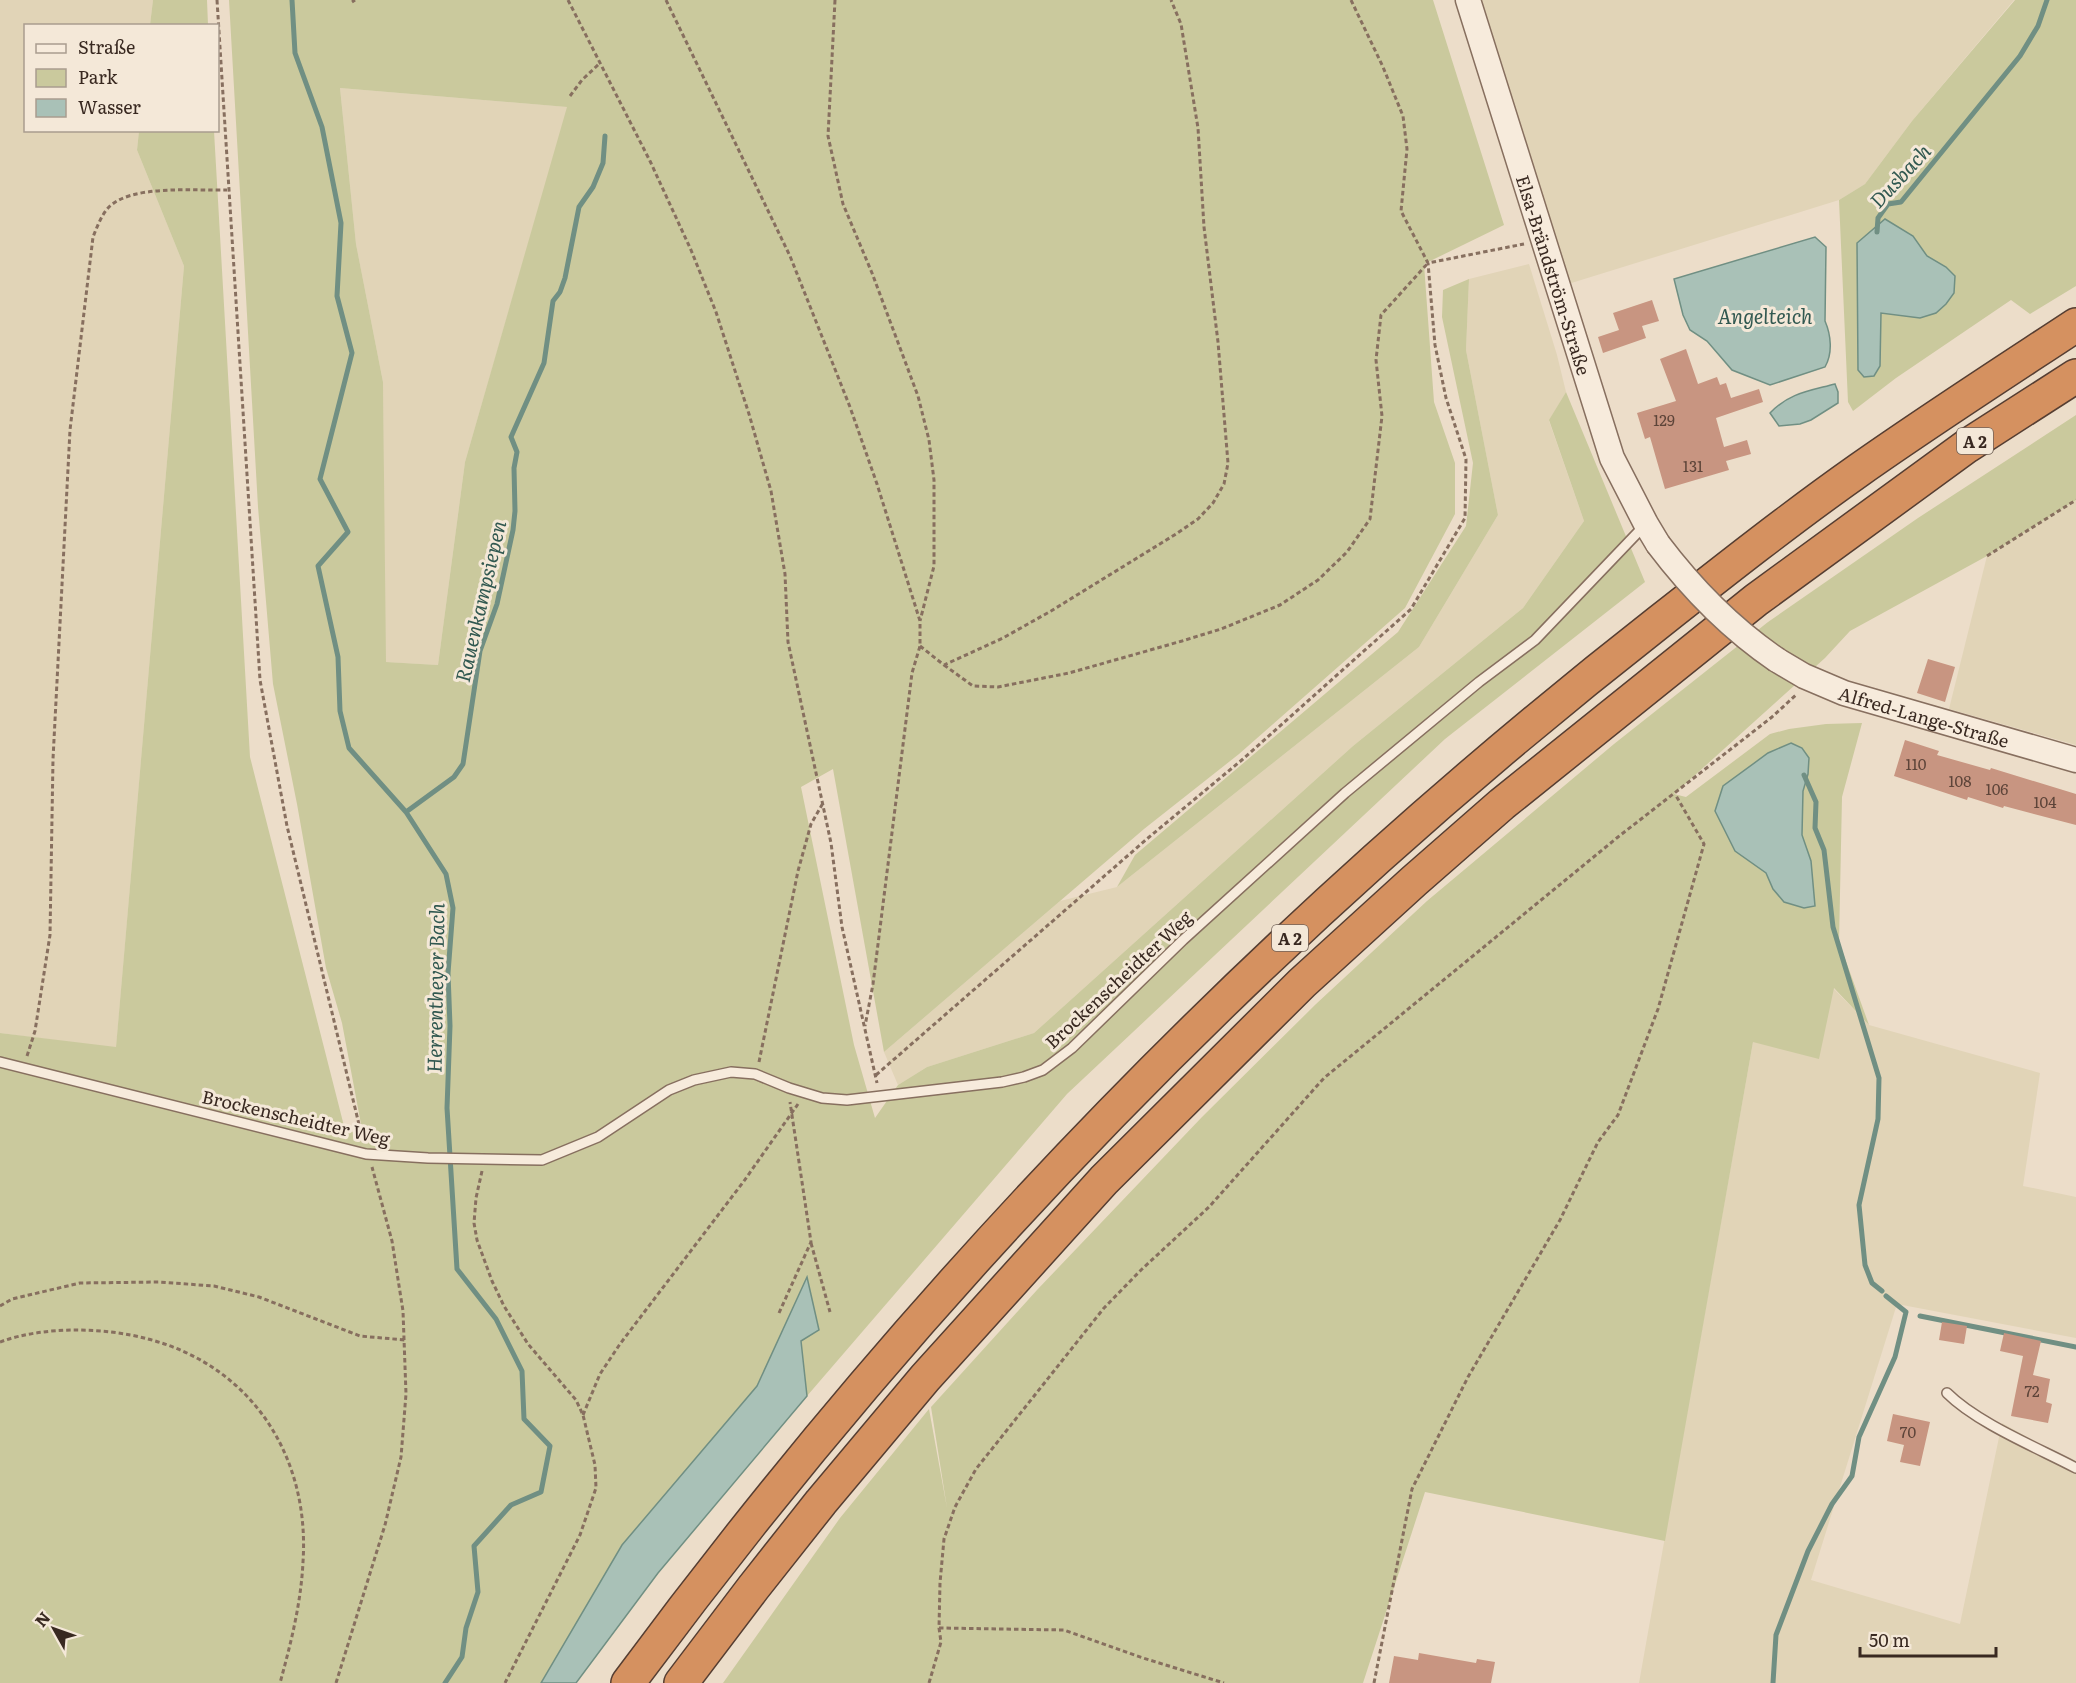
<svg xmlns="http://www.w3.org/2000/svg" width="2076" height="1683" font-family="Literata,serif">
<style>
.farmland{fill:#e1d4b7}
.green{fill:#cac99d;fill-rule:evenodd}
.water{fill:#a9c1b7;stroke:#708f83;stroke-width:1.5}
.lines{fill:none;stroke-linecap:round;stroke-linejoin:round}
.stream{stroke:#708f83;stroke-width:5}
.building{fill:#c89581}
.service-casing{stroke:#876f5f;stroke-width:12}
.tertiary-casing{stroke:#876f5f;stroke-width:27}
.motorway-casing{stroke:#563e32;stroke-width:36}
.path{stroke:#876f5f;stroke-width:3;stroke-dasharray:4.5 3;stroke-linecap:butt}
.service{stroke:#f7ebdc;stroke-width:9}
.tertiary{stroke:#f7ebdc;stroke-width:24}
.motorway{stroke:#d59160;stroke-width:33}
.tertiary-bridge-casing{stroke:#876f5f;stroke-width:27;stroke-linecap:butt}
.tertiary-bridge{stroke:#f7ebdc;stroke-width:24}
.labels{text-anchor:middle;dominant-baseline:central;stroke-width:6;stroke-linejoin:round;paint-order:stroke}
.number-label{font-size:15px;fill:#5d4439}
.shield{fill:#f4e8d8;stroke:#716258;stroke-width:1.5}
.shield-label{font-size:16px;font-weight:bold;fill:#392921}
.street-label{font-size:18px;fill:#392921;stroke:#f4e8d8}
.water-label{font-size:20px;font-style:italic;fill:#315850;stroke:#f4e8d8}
</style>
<rect width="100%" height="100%" fill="#ecddc9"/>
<path class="farmland" d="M 0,0 L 153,0 L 150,25 L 26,26 L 26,130 L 139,131 L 137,150 L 184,266 L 116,1048 L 0,1033 Z
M 1477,0 L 2014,0 L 1912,121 L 1865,184 L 1839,200 L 1565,285 Z
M 340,88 L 568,107 L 465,462 L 438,665 L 385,662 L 383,382 L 356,244 Z
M 1529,264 L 1557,355 L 1566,392 L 1549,421 L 1584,521 L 1523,608 L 1353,746 L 1034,1033 L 927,1067 L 898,1085 L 884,1052 L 1060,901 L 1117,887 L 1419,647 L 1498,515 L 1466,350 L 1469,279 Z
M 2076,500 L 2076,745 L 1949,709 L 1987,556 Z
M 1833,988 L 1869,1025 L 2040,1073 L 2023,1186 L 2076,1197 L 2076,1338 L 1897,1304 L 1811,1580 L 1960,1624 L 2002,1423 L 2076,1464 L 2076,1683 L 1639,1683 L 1753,1042 Z"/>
<path class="green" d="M 153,0 L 207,0 L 208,25 L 150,25 Z
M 229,0 L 1433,0 L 1504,225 L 1424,264 L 1434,402 L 1455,463 L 1455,514 L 1405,608 L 1239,754 L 1144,829 L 884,1052 L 833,769 L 801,787 L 854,1045 L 875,1118 L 898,1085 L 927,1067 L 1034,1033 L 1353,746 L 1523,608 L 1584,521 L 1549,420 L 1566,392 L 1645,582 L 1445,739 L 1067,1094 L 807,1396 L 801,1341 L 807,1278 L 757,1386 L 622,1545 L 541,1683 L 0,1683 L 0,1033 L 116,1047 L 184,266 L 137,150 L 139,131 L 214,131 L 250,757 L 344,1126 L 364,1140 L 342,1023 L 326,968 L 297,804 L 273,684 L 258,507 ZM 340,88 L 567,107 L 465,462 L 438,665 L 386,662 L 383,382 L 356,244 Z
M 2015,0 L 2076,0 L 2076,286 L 2030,314 L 2011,300 L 1896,378 L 1853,411 L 1848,402 L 1839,200 L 1865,184 L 1912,121 Z
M 1469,279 L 1466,350 L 1498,515 L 1419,647 L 1117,887 L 1135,855 L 1398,632 L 1466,526 L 1473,463 L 1442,317 L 1443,290 Z
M 2076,415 L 2076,500 L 1987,556 L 1850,631 L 1825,658 L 1674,794 L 1686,797 L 1770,734 L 1789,729 L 1826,724 L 1862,723 L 1842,797 L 1839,942 L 1869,1025 L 1834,988 L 1819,1059 L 1753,1042 L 1665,1541 L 1425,1492 L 1363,1683 L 723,1683 L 840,1518 L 929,1409 L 947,1508 L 931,1407 L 1037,1290 L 1202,1117 L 1316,1004 L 1427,901 L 1614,744 L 1768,622 L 1918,518 Z"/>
<path class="water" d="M 1885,219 L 1913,236 L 1927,256 L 1946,267 L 1955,276 L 1954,293 L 1946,304 L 1936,313 L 1920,318 L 1881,313 L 1880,366 L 1874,376 L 1864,377 L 1858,370 L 1857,243 Z
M 1815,237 L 1826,247 L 1825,321 C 1831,335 1833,353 1825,367 L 1770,385 L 1732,370 L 1707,341 L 1690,330 L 1683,315 L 1674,279 Z
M 1835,384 L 1838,392 L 1838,403 L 1811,420 L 1800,424 L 1779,426 L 1770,413 C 1789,393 1809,391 1835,384 Z
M 1791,743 L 1802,748 L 1809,758 L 1808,774 L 1803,791 L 1802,835 L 1811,861 L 1815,906 L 1804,908 L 1784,902 L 1773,889 L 1766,873 L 1735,851 L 1715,811 L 1723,786 L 1768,753 Z
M 807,1277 L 819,1330 L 801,1341 L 807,1396 L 658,1573 L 576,1683 L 541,1683 L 622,1545 L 757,1386 Z"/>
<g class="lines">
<path class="stream" d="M 292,0 L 295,53 L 322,127 L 341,223 L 337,296 L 352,353 L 320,479 L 348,532 L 318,566 L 338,657 L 340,711 L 349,748 L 406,812 L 446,874 L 453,908 L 448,973 L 450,1026 L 447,1108 L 457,1269 L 496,1319 L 522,1371 L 524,1419 L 550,1446 L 541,1492 L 511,1505 L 474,1546 L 478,1592 L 466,1628 L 462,1657 L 445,1683
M 1877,232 L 1878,218 L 1888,204 L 1901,202 L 2020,56 L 2038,26 L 2047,0
M 1804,775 L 1816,802 L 1815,828 L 1824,850 L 1833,927 L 1879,1078 L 1878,1119 L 1859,1205 L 1865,1265 L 1872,1283 L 1882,1291
M 406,812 L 454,777 L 463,764 L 480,651 L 497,604 L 513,530 L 515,511 L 514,468 L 517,452 L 511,437 L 544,363 L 553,301 L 560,292 L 565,278 L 579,207 L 593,187 L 603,163 L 605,136
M 1920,1316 L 2076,1347
M 1773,1683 L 1776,1635 L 1808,1551 L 1832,1504 L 1852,1476 L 1859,1437 L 1895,1357 L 1906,1312 L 1886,1296"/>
</g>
<path class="building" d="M 1652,300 L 1659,321 L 1642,326 L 1646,338 L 1603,353 L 1598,337 L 1619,330 L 1613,313 Z
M 1686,349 L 1698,384 L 1717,377 L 1720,385 L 1726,383 L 1731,398 L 1759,389 L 1763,402 L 1716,418 L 1724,447 L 1747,440 L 1751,454 L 1726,461 L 1729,470 L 1665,489 L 1650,437 L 1645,439 L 1637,413 L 1676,401 L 1660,359 Z
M 1928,659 L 1955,667 L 1945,702 L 1917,693 Z
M 1905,740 L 1939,751 L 1937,755 L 1990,770 L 1991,768 L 2076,794 L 2076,825 L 2004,806 L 2003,808 L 1968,797 L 1967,800 L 1894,776 Z
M 1942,1322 L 1967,1326 L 1964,1344 L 1939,1340 Z
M 2004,1333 L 2041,1341 L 2033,1375 L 2050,1379 L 2046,1402 L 2052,1404 L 2048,1423 L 2011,1416 L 2023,1356 L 2000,1351 Z
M 1893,1414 L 1930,1422 L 1920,1466 L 1900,1462 L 1904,1445 L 1887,1441 Z
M 1419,1653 L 1476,1663 L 1477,1659 L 1495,1662 L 1491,1683 L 1389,1683 L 1394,1656 L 1418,1660 Z"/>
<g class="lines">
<defs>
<path id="service" d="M 0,1062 L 366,1154 L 428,1158 L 542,1160 L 598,1137 L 669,1090 L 694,1080 L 731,1072 L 755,1074 L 789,1088 L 822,1098 L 847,1100 L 1002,1082 L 1024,1077 L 1043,1070 L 1072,1048 L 1183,940 L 1345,793 L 1479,682 L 1535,640 L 1644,526
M 1947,1393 C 1977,1423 2038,1448 2076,1468"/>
<g id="tertiary">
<path id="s1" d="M 1468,0 L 1612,458 L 1646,524 L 1658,544"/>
<path id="s2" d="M 1777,660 L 1804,676 L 1844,693 L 2076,760"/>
</g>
<path id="motorway" d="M 628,1683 C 923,1284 1268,928 1659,622 C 1725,570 1791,518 1859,470 C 1930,420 2003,373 2076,325
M 681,1683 L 753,1588 L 821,1502 L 925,1378 L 1104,1180 L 1302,983 L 1414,881 L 1502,804 L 1756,600 L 1967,446 L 2076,376"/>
</defs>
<use href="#service" class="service-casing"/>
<use href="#tertiary" class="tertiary-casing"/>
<use href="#motorway" class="motorway-casing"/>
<path class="path" d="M 217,0 L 260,680 L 287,826 L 363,1141
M 568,0 L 650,161 L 691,250 L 716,312 L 749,414 L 771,491 L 785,574 L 788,642 L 831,843 L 842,927 L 877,1083
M 666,0 L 790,256 L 850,407 L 877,484 L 920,621 L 920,646 L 912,673 L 873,984 L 865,1026
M 835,0 L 828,136 L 843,204 L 872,273 L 918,396 L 929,440 L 934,480 L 934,566 L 920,621
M 1351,0 L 1383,67 L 1403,116 L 1407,149 L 1401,211 L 1428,263 L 1524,244
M 352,2 L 355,0
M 570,96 L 582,80 L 600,63
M 1987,556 L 2076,500
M 920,646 L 944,665 L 1003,638 L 1051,611 L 1176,534 L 1198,519 L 1213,503 L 1224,484 L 1228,463 L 1218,342 L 1204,227 L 1198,128 L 1181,24 L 1171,0
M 944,665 L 973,686 L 998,687 L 1069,673 L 1182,641 L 1221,629 L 1280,605 L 1318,580 L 1347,552 L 1370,519 L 1382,416 L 1376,360 L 1381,315 L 1428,263
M 27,1056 L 35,1031 L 50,935 L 53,759 L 70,430 L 93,237 C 97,227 101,216 108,208 C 130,184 196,191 227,190
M 759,1062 L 798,871 L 811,824 L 823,803
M 876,1075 L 1148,838 L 1243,759 L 1411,609 L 1465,518 L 1466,459 L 1446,398 L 1435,345 L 1428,263
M 482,1171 L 476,1198 L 474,1223 L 477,1240 L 492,1281 L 504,1306 L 528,1344 L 576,1400 L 583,1415 L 595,1465 L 596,1488 L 580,1535 L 505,1683
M 811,1243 L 830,1312
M 0,1306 L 12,1299 L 80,1283 L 159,1282 L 214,1286 L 259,1297 L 360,1336 L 405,1340
M 779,1313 L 811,1242 L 790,1102
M 0,1342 C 43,1326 104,1327 148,1339 C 252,1366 310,1457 303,1562 C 301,1603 291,1643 280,1683
M 583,1415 L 600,1374 L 620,1344 L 744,1181 L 798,1104
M 939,1628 L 1064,1630 L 1143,1658 L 1224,1683
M 336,1683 L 385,1525 L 401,1457 L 406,1394 L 403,1311 L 392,1241 L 372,1167
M 929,1683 L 941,1642 L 939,1628 L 940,1583 L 944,1539 L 955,1507 L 976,1469 L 1104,1308 L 1141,1270 L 1209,1207 L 1324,1078 L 1618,837 L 1772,717 L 1797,694
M 1374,1683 L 1412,1489 L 1468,1377 L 1560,1220 L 1598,1142 L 1618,1115 L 1658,1009 L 1704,844 L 1675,794"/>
<use href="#service" class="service"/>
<use href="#tertiary" class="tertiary"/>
<use href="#motorway" class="motorway"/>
<defs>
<path id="tertiary-bridge" d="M 1658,544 C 1692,589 1730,628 1777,660"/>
</defs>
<use href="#tertiary-bridge" class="tertiary-bridge-casing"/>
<use href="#tertiary-bridge" class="tertiary-bridge"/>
</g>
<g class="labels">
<g class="number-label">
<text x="1664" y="419">129</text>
<text x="1693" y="465">131</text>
<text x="1916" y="763">110</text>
<text x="1960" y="780">108</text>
<text x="1997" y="788">106</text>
<text x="2045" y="801">104</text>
<text x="2032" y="1390">72</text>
<text x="1908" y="1431">70</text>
</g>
<g class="shield">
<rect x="1957" y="428" width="36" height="26" rx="4.5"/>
<rect x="1272" y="925" width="36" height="26" rx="4.5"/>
</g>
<g class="shield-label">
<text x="1975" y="441">A 2</text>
<text x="1290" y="938">A 2</text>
</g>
<g class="street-label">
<text stroke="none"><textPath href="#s1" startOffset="288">Elsa-Brändström-Straße</textPath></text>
<text stroke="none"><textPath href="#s2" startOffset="158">Alfred-Lange-Straße</textPath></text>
<text transform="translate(1118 979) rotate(-43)">Brockenscheidter Weg</text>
<text transform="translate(296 1117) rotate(13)">Brockenscheidter Weg</text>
</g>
<g class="water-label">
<text transform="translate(1899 175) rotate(-47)">Dusbach</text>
<text x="1765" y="315">Angelteich</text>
<text transform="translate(479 601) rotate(-77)">Rauenkampsiepen</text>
<text transform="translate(434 988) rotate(-89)">Herrentheyer Bach</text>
</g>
</g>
<rect x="24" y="24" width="195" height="108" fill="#f4e8d8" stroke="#a99c8f" stroke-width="1.5"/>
<rect x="36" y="44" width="30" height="9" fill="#f7ebdc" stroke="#a99c8f" stroke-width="1.5"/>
<text x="78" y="54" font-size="18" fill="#392921">Straße</text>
<rect x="36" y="69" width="30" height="18" fill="#cac99d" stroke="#a99c8f" stroke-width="1.5"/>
<text x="78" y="84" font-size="18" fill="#392921">Park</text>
<rect x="36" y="99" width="30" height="18" fill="#a9c1b7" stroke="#a99c8f" stroke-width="1.5"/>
<text x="78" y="114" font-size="18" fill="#392921">Wasser</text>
<g transform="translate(54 1629) rotate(310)" stroke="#f4e8d8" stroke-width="4.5" paint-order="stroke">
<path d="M0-4.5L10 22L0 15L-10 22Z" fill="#392921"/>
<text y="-9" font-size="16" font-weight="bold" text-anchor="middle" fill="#392921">N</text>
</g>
<path d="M1860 1647v9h136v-9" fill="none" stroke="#392921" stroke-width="3"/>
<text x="1869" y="1647" font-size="18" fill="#392921" stroke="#f4e8d8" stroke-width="4.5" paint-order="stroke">50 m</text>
</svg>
